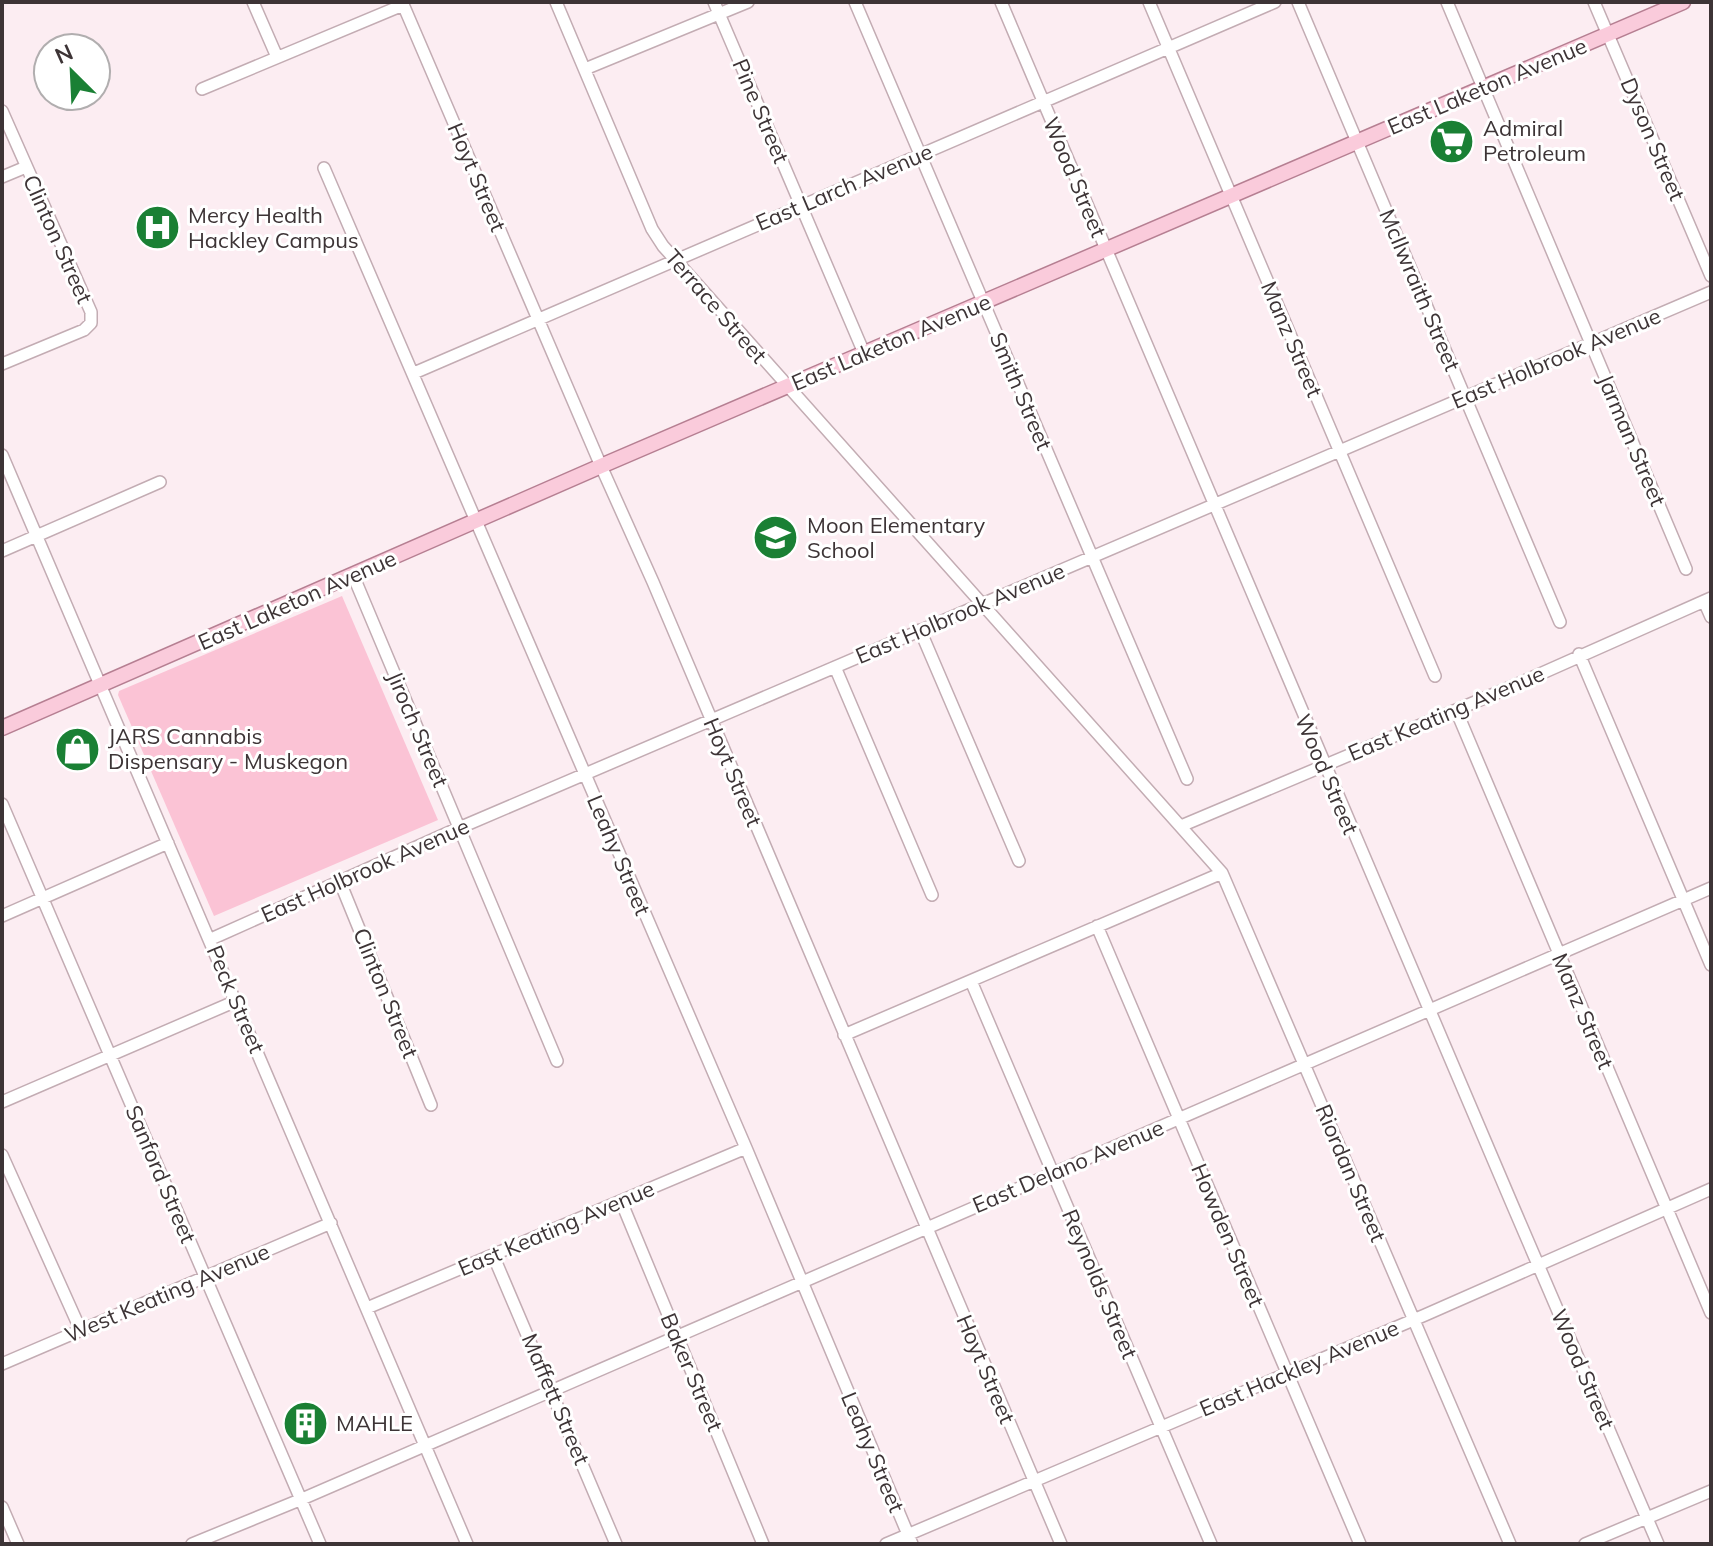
<svg xmlns="http://www.w3.org/2000/svg" width="1713" height="1546" font-family="Mulish,sans-serif">
<style>
.green{fill:#fbc3d5}
.lines{fill:none;stroke-linecap:round;stroke-linejoin:round}
.minor-casing{stroke:#c3acb3;stroke-width:14}
.major-casing{stroke:#b67f92;stroke-width:17}
.minor{stroke:#fff;stroke-width:11}
.major{stroke:#facbdb;stroke-width:14}
.labels{text-anchor:middle;dominant-baseline:central;stroke-width:6;stroke-linejoin:round;paint-order:stroke}
.street-label{font-size:22px;fill:#3d3436;stroke:#fff}
.poi-label{font-size:22px;fill:#3d3436;stroke:#fff;text-anchor:start}
</style>
<rect width="100%" height="100%" fill="#fcedf2"/>
<path class="green" d="M 342,596 L 438,820 L 214,916 L 118,695 L 119,691 Z"/>
<g class="lines">
<defs>
<path id="minor" d="M 253,2 L 277,57
M 402,2 L 601,466 L 653,582 L 1061,1544
M 556,2 L 652,229 L 663,246 L 1222,873 L 1510,1544
M 714,2 L 864,353
M 855,2 L 1187,779
M 1001,2 C 1219,517 1437,1031 1658,1544
M 1149,2 L 1435,676
M 1298,2 L 1560,622
M 1447,2 L 1686,569
M 1594,2 L 1711,276
M 585,69 L 748,2
M 202,89 L 403,5
M 2,111 L 91,312 L 91,323 L 84,330 L 2,364
M 324,168 L 746,1148 L 912,1544
M 2,177 L 26,167
M 414,373 L 1275,2
M 2,455 L 467,1544
M 2,551 L 160,482
M 353,575 L 557,1061
M 1704,601 L 1711,617
M 920,630 L 1019,861
M 1579,654 L 1711,965
M 835,667 L 932,895
M 1456,710 L 1711,1313
M 2,804 L 320,1544
M 1181,826 L 1513,686 L 1711,598
M 340,882 L 431,1105
M 2,916 L 168,843
M 1097,926 L 1360,1544
M 211,939 L 459,828 L 1711,292
M 971,981 L 1211,1544
M 844,1035 L 1222,873
M 2,1102 L 236,1001
M 2,1155 L 81,1331
M 621,1201 L 763,1544
M 493,1255 L 616,1544
M 367,1308 L 746,1148
M 2,1364 L 331,1223
M 2,1507 L 18,1544
M 192,1544 L 302,1499 L 1711,888
M 886,1544 L 1425,1315 L 1711,1189
M 1585,1544 L 1711,1491"/>
<path id="major" d="M 2,728 L 601,466 L 1683,2"/>
</defs>
<use href="#minor" class="minor-casing"/>
<use href="#major" class="major-casing"/>
<use href="#minor" class="minor"/>
<use href="#major" class="major"/>
</g>
<defs>
<symbol id="supermarket-disc" viewBox="-11 -11 22 22"><circle r="9.5" fill="#1a8034" stroke="#fff"/><path d="M-6-5.5h2.5l.6 2H6L4.5 2H-2.5L-4.4-4H-6ZM-1.5 3.2a1.3 1.3 0 1 0 .1 0ZM3 3.2a1.3 1.3 0 1 0 .1 0Z" fill="#fff"/></symbol>
<symbol id="hospital-disc" viewBox="-11 -11 22 22"><circle r="9.5" fill="#1a8034" stroke="#fff"/><path d="M-5-5h3v3.5h4V-5h3V5h-3V1.5h-4V5h-3Z" fill="#fff"/></symbol>
<symbol id="school-disc" viewBox="-11 -11 22 22"><circle r="9.5" fill="#1a8034" stroke="#fff"/><path d="M0-5L7-2L0 1L-7-2ZM-4 1L0 2.5L4 1V4Q0 6-4 4Z" fill="#fff"/></symbol>
<symbol id="shop-disc" viewBox="-11 -11 22 22"><circle r="9.5" fill="#1a8034" stroke="#fff"/><path d="M-5-2.5h2.3a2.7 3.5 0 0 1 5.4 0H5L5.5 6h-11ZM-1.5-2.5h3a1.5 2.3 0 0 0-3 0Z" fill="#fff"/></symbol>
<symbol id="building-disc" viewBox="-11 -11 22 22"><circle r="9.5" fill="#1a8034" stroke="#fff"/><path d="M-4-6H4V6H1V3H-1V6H-4ZM-2.5-4.3h1.7v1.8h-1.7ZM.8-4.3h1.7v1.8H.8ZM-2.5-1h1.7V.8h-1.7ZM.8-1h1.7V.8H.8Z" fill="#fff"/></symbol>
</defs>
<g fill-rule="evenodd">
<use href="#supermarket-disc" x="1426" y="116" width="51" height="51"/>
<use href="#hospital-disc" x="132" y="202" width="51" height="51"/>
<use href="#school-disc" x="750" y="512" width="51" height="51"/>
<use href="#shop-disc" x="52" y="724" width="51" height="51"/>
<use href="#building-disc" x="280" y="1398" width="51" height="51"/>
</g>
<g class="labels">
<g class="street-label">
<text transform="translate(1487 86) rotate(-23)">East Laketon Avenue</text>
<text transform="translate(761 111) rotate(67)">Pine Street</text>
<text transform="translate(1653 139) rotate(67)">Dyson Street</text>
<text transform="translate(477 177) rotate(67)">Hoyt Street</text>
<text transform="translate(1075 177) rotate(67)">Wood Street</text>
<text transform="translate(844 187) rotate(-23)">East Larch Avenue</text>
<text transform="translate(58 239) rotate(66)">Clinton Street</text>
<text transform="translate(1420 290) rotate(67)">McIlwraith Street</text>
<text transform="translate(716 306) rotate(49)">Terrace Street</text>
<text transform="translate(1292 339) rotate(67)">Manz Street</text>
<text transform="translate(891 342) rotate(-23)">East Laketon Avenue</text>
<text transform="translate(1556 358) rotate(-23)">East Holbrook Avenue</text>
<text transform="translate(1021 391) rotate(67)">Smith Street</text>
<text transform="translate(1632 440) rotate(67)">Jarman Street</text>
<text transform="translate(297 600) rotate(-24)">East Laketon Avenue</text>
<text transform="translate(960 613) rotate(-23)">East Holbrook Avenue</text>
<text transform="translate(1446 713) rotate(-23)">East Keating Avenue</text>
<text transform="translate(418 729) rotate(67)">Jiroch Street</text>
<text transform="translate(733 772) rotate(67)">Hoyt Street</text>
<text transform="translate(1327 774) rotate(67)">Wood Street</text>
<text transform="translate(619 855) rotate(67)">Leahy Street</text>
<text transform="translate(365 870) rotate(-24)">East Holbrook Avenue</text>
<text transform="translate(386 993) rotate(68)">Clinton Street</text>
<text transform="translate(236 999) rotate(67)">Peck Street</text>
<text transform="translate(1583 1011) rotate(67)">Manz Street</text>
<text transform="translate(1068 1166) rotate(-23)">East Delano Avenue</text>
<text transform="translate(1351 1173) rotate(67)">Riordan Street</text>
<text transform="translate(161 1174) rotate(67)">Sanford Street</text>
<text transform="translate(556 1228) rotate(-23)">East Keating Avenue</text>
<text transform="translate(1228 1235) rotate(67)">Howden Street</text>
<text transform="translate(1100 1284) rotate(67)">Reynolds Street</text>
<text transform="translate(167 1293) rotate(-23)">West Keating Avenue</text>
<text transform="translate(1299 1368) rotate(-23)">East Hackley Avenue</text>
<text transform="translate(986 1369) rotate(67)">Hoyt Street</text>
<text transform="translate(1583 1369) rotate(67)">Wood Street</text>
<text transform="translate(692 1372) rotate(67)">Baker Street</text>
<text transform="translate(556 1399) rotate(67)">Maffett Street</text>
<text transform="translate(873 1452) rotate(67)">Leahy Street</text>
</g>
<g class="poi-label">
<text x="1483" y="128">Admiral<tspan x="1483" dy="25">Petroleum</tspan></text>
<text x="188" y="215">Mercy Health<tspan x="188" dy="25">Hackley Campus</tspan></text>
<text x="807" y="525">Moon Elementary<tspan x="807" dy="25">School</tspan></text>
<text x="108" y="736">JARS Cannabis<tspan x="108" dy="25">Dispensary - Muskegon</tspan></text>
<text x="336" y="1423">MAHLE</text>
</g>
</g>
<rect width="1713" height="1546" fill="none" stroke="#3d3436" stroke-width="8"/>
<g transform="translate(72 72) rotate(336)"><circle r="38" fill="#ffffff" stroke="#b1aeaf" stroke-width="2"/>
<path d="M0-6L14 30L0 20L-14 30Z" fill="#1a8034"/>
<text y="-12" font-size="22" font-weight="bold" text-anchor="middle" fill="#3d3436">N</text>
</g>
</svg>
